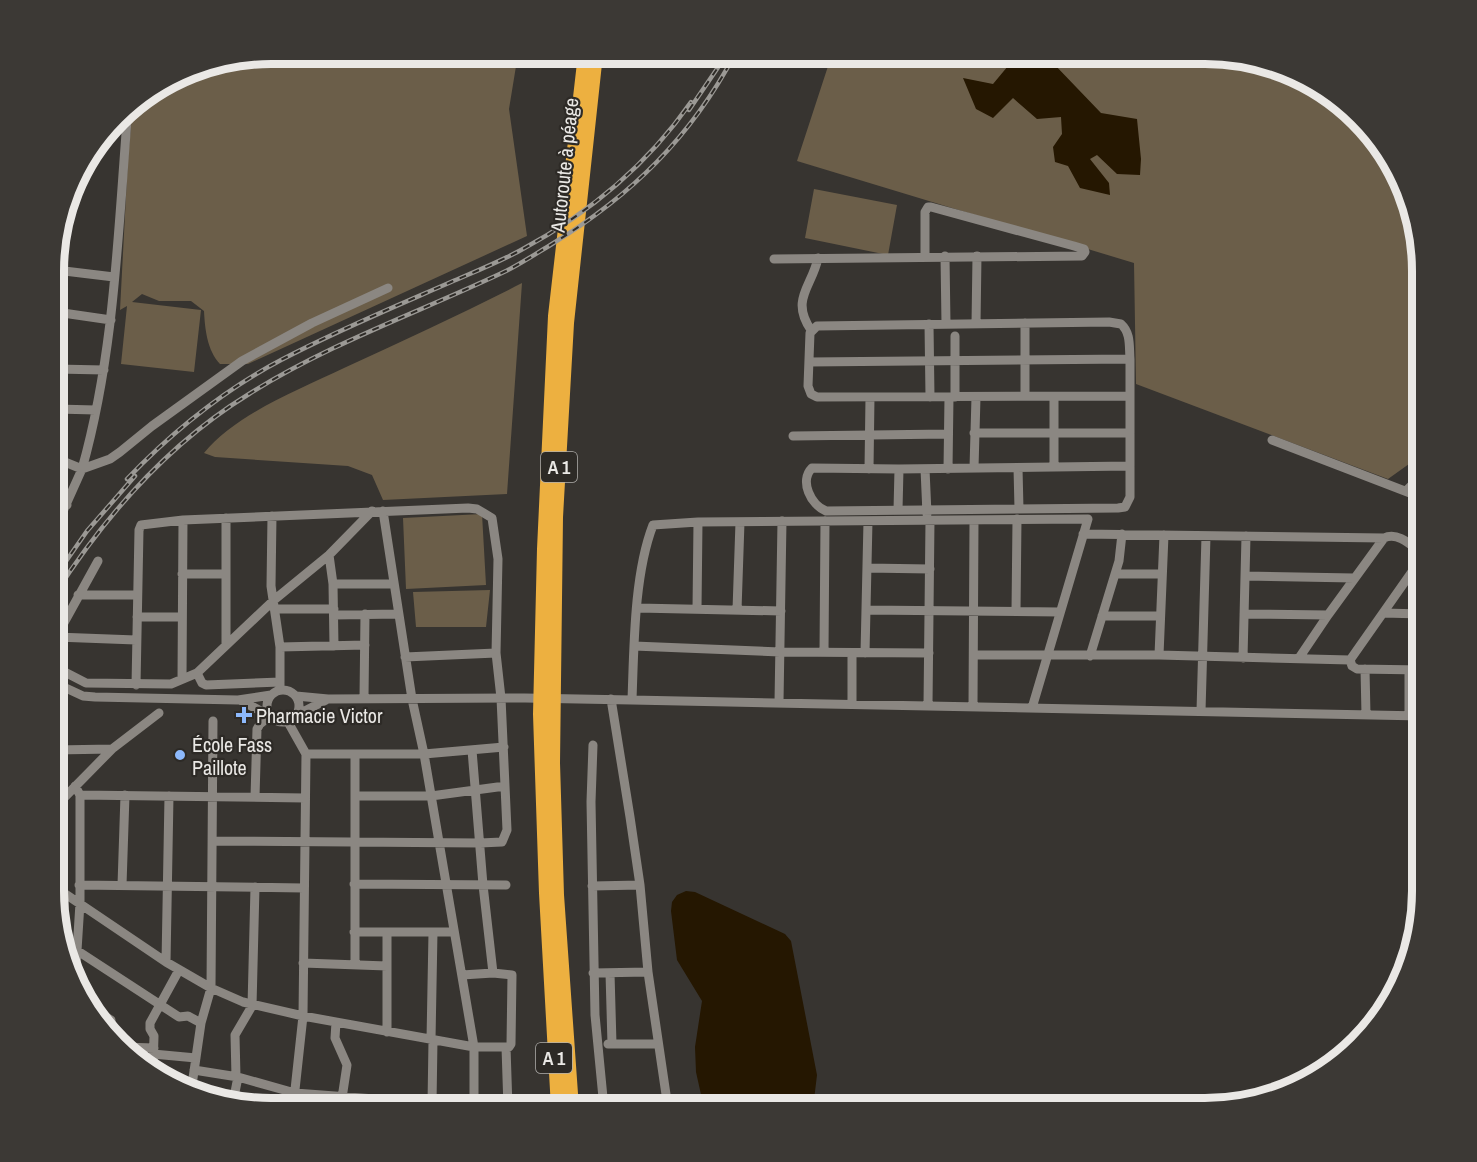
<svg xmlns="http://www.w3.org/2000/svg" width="1477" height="1162" font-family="'Archivo Narrow',sans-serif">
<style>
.green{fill:#6b5e49}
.water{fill:#251701}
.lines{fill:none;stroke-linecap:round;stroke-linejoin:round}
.minor{stroke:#8b8782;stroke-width:9}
.highway{stroke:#edb040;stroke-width:14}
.rail-casing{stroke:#9b9995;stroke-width:4.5}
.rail{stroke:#2d2a26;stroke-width:2;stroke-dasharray:7;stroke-linecap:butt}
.poi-dot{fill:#8db9fc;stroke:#2d2a26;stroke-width:2}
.labels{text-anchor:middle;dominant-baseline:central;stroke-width:4.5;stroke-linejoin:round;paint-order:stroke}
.shield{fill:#2d2a26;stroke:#b1afac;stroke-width:1.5}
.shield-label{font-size:18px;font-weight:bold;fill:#eae8e5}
.street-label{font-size:20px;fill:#eae8e5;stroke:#2d2a26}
.poi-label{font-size:20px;fill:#eae8e5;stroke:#2d2a26;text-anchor:start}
.rim{fill:none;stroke:#eae8e5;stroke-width:8}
</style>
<rect width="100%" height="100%" fill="#373430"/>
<path class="green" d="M 271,54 L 518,54 L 509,109 L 527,236 L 248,364 L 220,364 C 207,350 205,329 204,311 L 191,301 L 159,301 L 142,294 L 132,302 L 201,310 L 194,372 L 121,364 L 127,306 L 120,310 L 128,158 L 133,105 L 201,66 Z
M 832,54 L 1220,54 L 1289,70 L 1349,108 L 1401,175 L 1423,271 L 1423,454 L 1388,479 L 1136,384 L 1134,263 L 797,161 Z
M 814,189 L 897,205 L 888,255 L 805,238 Z
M 522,283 L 507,494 L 383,500 L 372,475 L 348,466 L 215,457 L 204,453 C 236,414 298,390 344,368 C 404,340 464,313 522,283 Z
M 482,514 L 486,585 L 406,589 L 403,518 Z
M 490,590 L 486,627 L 416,627 L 413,592 Z"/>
<path class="water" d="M 1018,54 L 1036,54 L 1053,63 L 1101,113 L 1137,119 L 1141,159 L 1140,175 L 1117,174 L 1097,155 L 1090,159 L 1109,183 L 1110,195 L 1080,188 L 1068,166 L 1055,162 L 1053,147 L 1062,134 L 1061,117 L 1037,119 L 1013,98 L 993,118 L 976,109 L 963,78 L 993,84 Z
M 686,891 L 695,892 L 785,934 L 791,941 L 817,1075 L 813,1108 L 704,1108 L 696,1072 L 695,1047 L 702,1001 L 677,960 L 671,911 L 672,902 L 677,895 Z"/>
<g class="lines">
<path class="minor" d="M 945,256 L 946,324
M 774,259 L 1082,256 L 1085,252 L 1084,249 L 1074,246 L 931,207 L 928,207 L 925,212 L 925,256
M 56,270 L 114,277
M 56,312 L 111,320
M 1025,323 L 1025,396
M 929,324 L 930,397
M 976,324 L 977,256
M 811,330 C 790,299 812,287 818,258
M 809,362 L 1130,359
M 56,369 L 104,370
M 1130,396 L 817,397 L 811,394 L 808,386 L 810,333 L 817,326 L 1109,322 L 1121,324 C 1131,333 1129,346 1130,359 L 1130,497 L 1125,507 L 1118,508 L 826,511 C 811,505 799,481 812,468 L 899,469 L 1130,466
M 955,397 L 955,336
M 56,409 L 96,410
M 974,433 L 1130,433
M 793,436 L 948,434
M 1272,440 L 1423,498
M 55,458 L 82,469 C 115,352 118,229 128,108
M 1054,467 L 1054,397
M 974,468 L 976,397
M 1018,468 L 1019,509
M 869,469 L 870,397
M 925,469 L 927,514
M 948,469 L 949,397
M 1406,491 L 1423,474
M 55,499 L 67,505
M 898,510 L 899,469
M 383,511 L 412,699 L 424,754 L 474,1047 L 474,1108
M 272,516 L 271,586 L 280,647 L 280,690
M 226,518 L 226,644
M 55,529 L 82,469 L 110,459 L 120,452 L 152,426 L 242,361 L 312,323 L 388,288
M 1083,534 L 1384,538
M 329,555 L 333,584 L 334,646
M 867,568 L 930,569
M 182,574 L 226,574
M 1115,574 L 1162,574
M 1245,576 L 1354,578
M 333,584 L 394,584
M 78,595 L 137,595
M 638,608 L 781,611
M 276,609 L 334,609
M 697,609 L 698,522
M 737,610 L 740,522
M 866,610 L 1060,612
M 1016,611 L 1017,519
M 1383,613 L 1423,614
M 1244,614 L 1328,615
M 334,615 L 398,614
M 1102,616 L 1160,616
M 137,617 L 182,617
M 56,637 L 136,640
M 55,639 L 98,561
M 634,646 L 780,652 L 929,653
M 280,647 L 365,645
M 824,652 L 825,521
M 865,653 L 868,521
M 974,655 L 1159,655 L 1350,660
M 1159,655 L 1164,535
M 1090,656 L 1119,561 L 1122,534
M 405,657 L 496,653
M 1243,658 L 1246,536
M 1299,658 L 1328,615 L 1384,538 C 1398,531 1412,546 1423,554
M 55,667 L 86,683 L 171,684 L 197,673 L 274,600 L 329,555 L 372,511
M 1365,669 L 1366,715
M 1423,670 L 1357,669 L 1352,666 L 1350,660 L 1423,556
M 197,673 L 202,683 L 206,685 L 280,682
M 182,679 L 183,520
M 55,683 L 83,696 L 95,697 L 238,700 L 271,695
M 136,685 L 139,530 L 141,525 L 183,520 L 468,508 L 477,509 L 492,518 L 498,559 L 496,653 L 501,698 L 507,830 L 502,842 L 480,843 L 212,841
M267 706a16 16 0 1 1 32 0a16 16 0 1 1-32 0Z
M 296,696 L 328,699 L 525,698 L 632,700 L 1423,716
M 364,698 L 365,614
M 611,699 L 630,817 L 640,885 L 648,972 L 668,1108
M 240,700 L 270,716 L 260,724 L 257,729 L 255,797
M 632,700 C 634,646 634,574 653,525 L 698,522 L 1088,519 L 1032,708
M 779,702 L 782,521
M 852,704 L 852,653
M 928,705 L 930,520
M 973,706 L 974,520
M 1201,711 L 1206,536
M 297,715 L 326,700
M 1409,716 L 1409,670
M 288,722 L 306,754 L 303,1016 L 293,1108
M 593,745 L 591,802 L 595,1015 L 604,1108
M 55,750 L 112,749
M 472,750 L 483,885 L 493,973
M 306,754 L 424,754 L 504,747
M 355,754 L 355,964
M 80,795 L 305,798
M 355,796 L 431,796 L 505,786
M 55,807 L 112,749 L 159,713
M 354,884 L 506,885
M 79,885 L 304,888
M 122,885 L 125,795
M 592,886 L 640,885
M 55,887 L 166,962 L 211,988 L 243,1002 L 303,1016 L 474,1047 L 509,1047 L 511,1044 L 512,975 L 493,973 L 462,975
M 354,932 L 454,932
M 387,932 L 387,1032
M 64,942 L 179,1017 L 188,1016 L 201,1023
M 166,962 L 169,796
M 303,963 L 387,966
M 593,973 L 648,972
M 610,973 L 612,1044
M 75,982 L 80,903 L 80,795 L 75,786
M 92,1008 L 111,1020 L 111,1033
M 336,1022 L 335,1038 L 347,1065 L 342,1098
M 431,1040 L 433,932
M 608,1044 L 658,1044
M 123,1047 L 154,1048
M 506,1047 L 508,1108
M 153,1054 L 196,1058
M 153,1069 L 154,1036 L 150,1029 L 150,1023 L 179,970
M 194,1070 L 238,1077 L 295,1093 L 428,1103 L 454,1108
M 236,1077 L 235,1035 L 252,1006 L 255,887
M 191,1092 L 201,1023 L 211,988 L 213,721
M 604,1101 L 635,1107 L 668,1107
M 233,1102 L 238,1077
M 432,1104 L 433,1040"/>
<path class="highway" d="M 558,1108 L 546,893 L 540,714 L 544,549 L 555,316 L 585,54
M 572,1108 L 557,895 L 553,763 L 556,517 L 567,323 L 596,54"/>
<defs>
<path id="rail" d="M 689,110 L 721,63
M 127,479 C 172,432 224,390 281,360 C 336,331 394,307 451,282 C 474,272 499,262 521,250 C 588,214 648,164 691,102
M 55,577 L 87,531 L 135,476
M 55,594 C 105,516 169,443 249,394 C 330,343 420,312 506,271 C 522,263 537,253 552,244 C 632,195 691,137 735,54"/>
</defs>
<use href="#rail" class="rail-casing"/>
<use href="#rail" class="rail"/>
</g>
<g class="poi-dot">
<path d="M241 706h6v6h6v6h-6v6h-6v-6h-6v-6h6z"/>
<circle cx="180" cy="755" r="6"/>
</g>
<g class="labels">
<g class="shield">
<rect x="541" y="452" width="36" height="30" rx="4.5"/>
<rect x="536" y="1043" width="36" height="30" rx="4.5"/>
</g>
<g class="shield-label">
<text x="559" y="467">A 1</text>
<text x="554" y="1058">A 1</text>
</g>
<g class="street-label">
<text transform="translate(564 165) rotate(-84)">Autoroute à péage</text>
</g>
<g class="poi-label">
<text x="256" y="715">Pharmacie Victor</text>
<text x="192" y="744">École Fass<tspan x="192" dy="23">Paillote</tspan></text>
</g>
</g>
<path d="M0 0H1477V1162H0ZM271 64H1205A207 207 0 0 1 1412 271V891A207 207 0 0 1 1205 1098H271A207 207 0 0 1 64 891V271A207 207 0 0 1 271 64Z" fill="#3c3935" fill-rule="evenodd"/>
<path class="rim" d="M271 64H1205A207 207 0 0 1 1412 271V891A207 207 0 0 1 1205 1098H271A207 207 0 0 1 64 891V271A207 207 0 0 1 271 64Z"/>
</svg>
